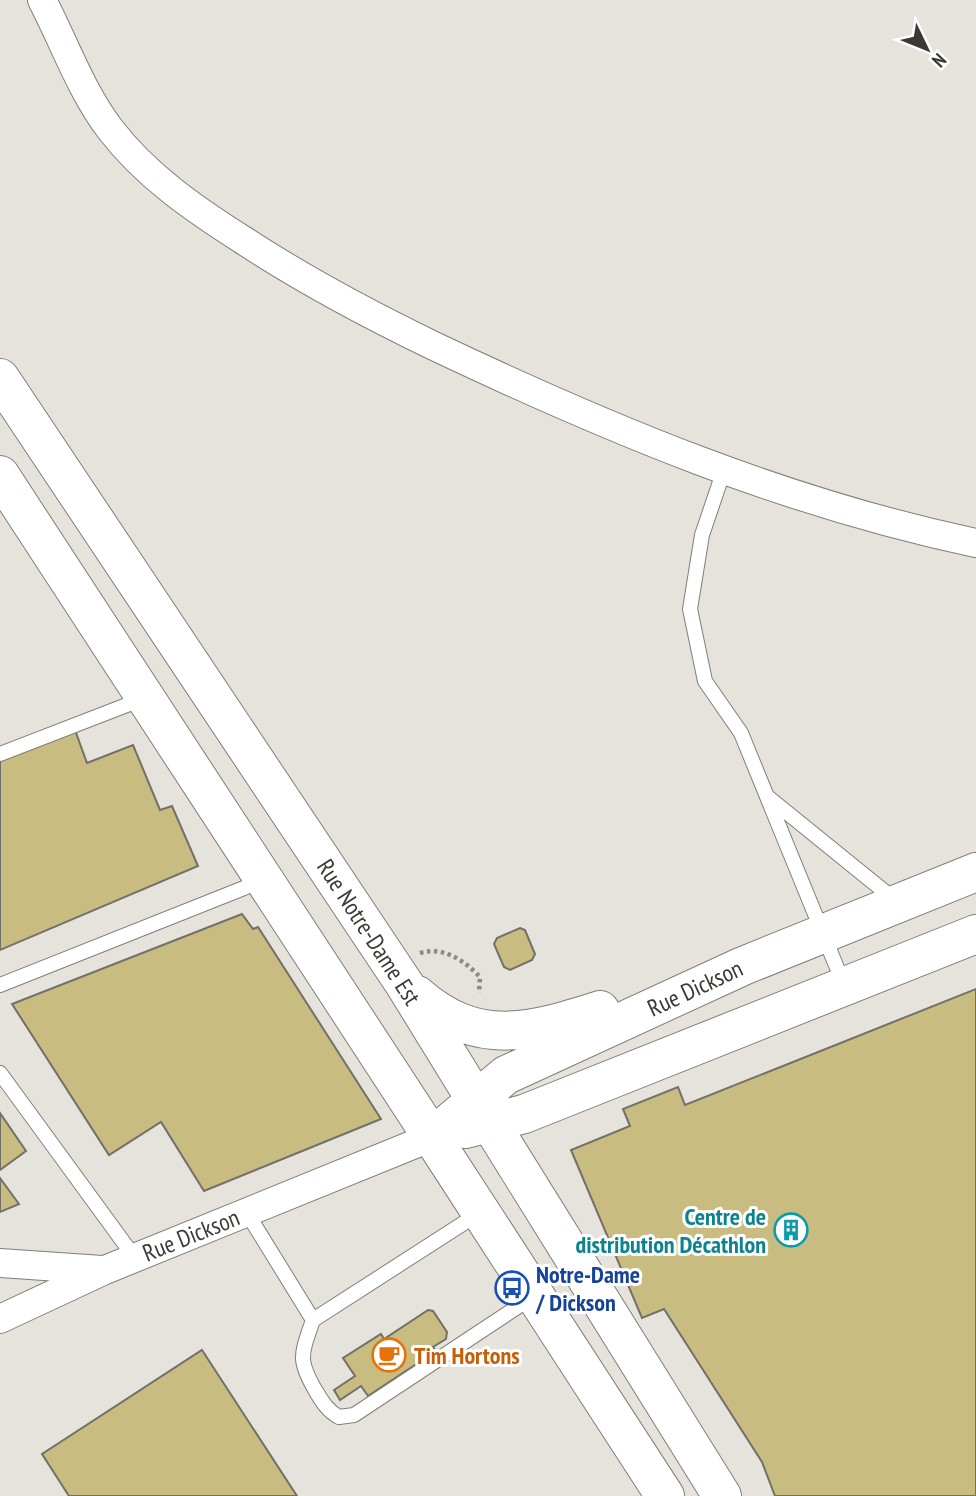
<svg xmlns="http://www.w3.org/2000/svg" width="976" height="1496" font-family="'PT Sans Narrow',sans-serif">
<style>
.building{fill:#c9bc80;stroke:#717069;stroke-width:2}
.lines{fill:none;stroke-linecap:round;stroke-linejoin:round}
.service-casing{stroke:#807e77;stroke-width:16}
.minor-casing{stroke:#807e77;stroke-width:30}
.secondary-casing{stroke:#807e77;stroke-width:40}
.primary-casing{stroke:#807e77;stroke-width:40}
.path{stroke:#8c8b85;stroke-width:4.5;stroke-dasharray:3.5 3.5;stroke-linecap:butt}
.service{stroke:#fff;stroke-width:14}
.minor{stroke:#fff;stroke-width:28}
.secondary{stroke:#fff;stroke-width:38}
.primary{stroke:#fff;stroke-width:38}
.labels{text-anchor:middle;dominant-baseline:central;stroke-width:6;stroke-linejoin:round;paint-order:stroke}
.street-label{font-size:24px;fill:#3a3936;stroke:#fff}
.culture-label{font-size:24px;font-weight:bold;fill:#0d838f;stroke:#fff;text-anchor:end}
.transit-label{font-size:24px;font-weight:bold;fill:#164399;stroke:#fff;text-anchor:start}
.food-label{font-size:24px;font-weight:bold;fill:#c56008;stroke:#fff;text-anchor:start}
</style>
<rect width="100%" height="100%" fill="#e5e3db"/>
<path class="building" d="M 75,730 L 87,763 L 133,745 L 160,810 L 172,806 L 198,866 L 0,950 L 0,760 Z
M 242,914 L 253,929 L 258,927 L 381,1119 L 204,1191 L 161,1122 L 109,1155 L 12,1004 Z
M 520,928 L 525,930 L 535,954 L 532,960 L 510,970 L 504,967 L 494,944 L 497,938 Z
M 976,989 L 976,1496 L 775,1496 L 762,1462 L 664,1309 L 642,1318 L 571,1150 L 630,1126 L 623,1109 L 678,1087 L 685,1105 Z
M 0,1113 L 26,1151 L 0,1170 Z
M 0,1178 L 19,1204 L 0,1212 Z
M 428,1310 L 433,1311 L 447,1332 L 446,1339 L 433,1347 L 436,1351 L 368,1396 L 361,1386 L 340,1400 L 334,1390 L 355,1376 L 343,1358 L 381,1334 L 384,1339 Z
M 202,1350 L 297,1496 L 69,1496 L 42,1454 Z"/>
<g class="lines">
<defs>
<path id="service" d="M 724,470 L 702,535 L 690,609 L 705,681 L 741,733 L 844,985
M 0,754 L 145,698
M 769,798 L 895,900
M 0,985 L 244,888 L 261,879
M 0,1073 L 135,1258
M 481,1212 L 313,1320 C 301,1355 297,1360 317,1393 C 323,1403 328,1411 339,1417 L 354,1415 L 534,1296
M 247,1213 L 313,1320"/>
<path id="minor" d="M 42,0 C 64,42 81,91 110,129 C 145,175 194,209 243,240 C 304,280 368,314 434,346 C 609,429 786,503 976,543
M 0,1263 L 102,1270
M 0,1319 L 105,1270 L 432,1137"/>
<path id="secondary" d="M 490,1123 L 722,1496
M 432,1137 L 665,1496"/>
<path id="primary" d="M 0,378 L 405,985 L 490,1123
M 0,475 L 432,1137
M 417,995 C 477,1048 531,1032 600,1010
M 465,1129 L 524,1114 L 976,934
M 432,1137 L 506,1075 L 743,966 L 976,872"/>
</defs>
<use href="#service" class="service-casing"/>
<use href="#minor" class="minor-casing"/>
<use href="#secondary" class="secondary-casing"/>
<use href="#primary" class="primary-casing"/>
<path class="path" d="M 420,953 C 443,946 464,960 480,977 L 479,993"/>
<use href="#service" class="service"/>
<use href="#minor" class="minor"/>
<use href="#secondary" class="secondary"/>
<use href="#primary" class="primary"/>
</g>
<defs>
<symbol id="building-ring" viewBox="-11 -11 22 22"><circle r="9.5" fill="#fff" stroke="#0f9aa8" stroke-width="1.5"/><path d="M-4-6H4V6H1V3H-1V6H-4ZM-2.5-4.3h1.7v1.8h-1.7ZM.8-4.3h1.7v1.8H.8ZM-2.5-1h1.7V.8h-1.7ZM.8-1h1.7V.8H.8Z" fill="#0f9aa8"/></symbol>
<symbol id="bus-ring" viewBox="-11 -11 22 22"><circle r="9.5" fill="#fff" stroke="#1a4fb4" stroke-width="1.5"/><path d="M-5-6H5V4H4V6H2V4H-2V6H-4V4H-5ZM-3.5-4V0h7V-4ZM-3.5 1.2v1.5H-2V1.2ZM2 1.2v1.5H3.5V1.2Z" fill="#1a4fb4"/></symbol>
<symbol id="cafe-ring" viewBox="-11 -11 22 22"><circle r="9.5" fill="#fff" stroke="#e8710a" stroke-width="1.5"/><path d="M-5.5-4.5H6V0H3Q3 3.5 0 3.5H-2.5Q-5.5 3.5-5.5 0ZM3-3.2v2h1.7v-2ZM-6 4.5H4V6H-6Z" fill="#e8710a"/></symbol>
</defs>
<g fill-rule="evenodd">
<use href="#building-ring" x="772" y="1211" width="38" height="38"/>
<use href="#bus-ring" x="493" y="1269" width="38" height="38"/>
<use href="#cafe-ring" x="370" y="1336" width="38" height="38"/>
</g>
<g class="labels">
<g class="street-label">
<text transform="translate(369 932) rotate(57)">Rue Notre-Dame Est</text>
<text transform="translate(695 988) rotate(-25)">Rue Dickson</text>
<text transform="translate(191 1235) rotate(-22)">Rue Dickson</text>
</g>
<g class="culture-label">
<text x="766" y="1216">Centre de<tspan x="766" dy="28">distribution Décathlon</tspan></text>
</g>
<g class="transit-label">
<text x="536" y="1274">Notre-Dame<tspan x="536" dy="28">/ Dickson</tspan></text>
</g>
<g class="food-label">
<text x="414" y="1355">Tim Hortons</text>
</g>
</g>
<g transform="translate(927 49) rotate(133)" stroke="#ffffff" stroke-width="5" paint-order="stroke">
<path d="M0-5L12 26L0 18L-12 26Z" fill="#3a3936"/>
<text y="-10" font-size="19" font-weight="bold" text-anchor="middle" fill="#3a3936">N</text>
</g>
</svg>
